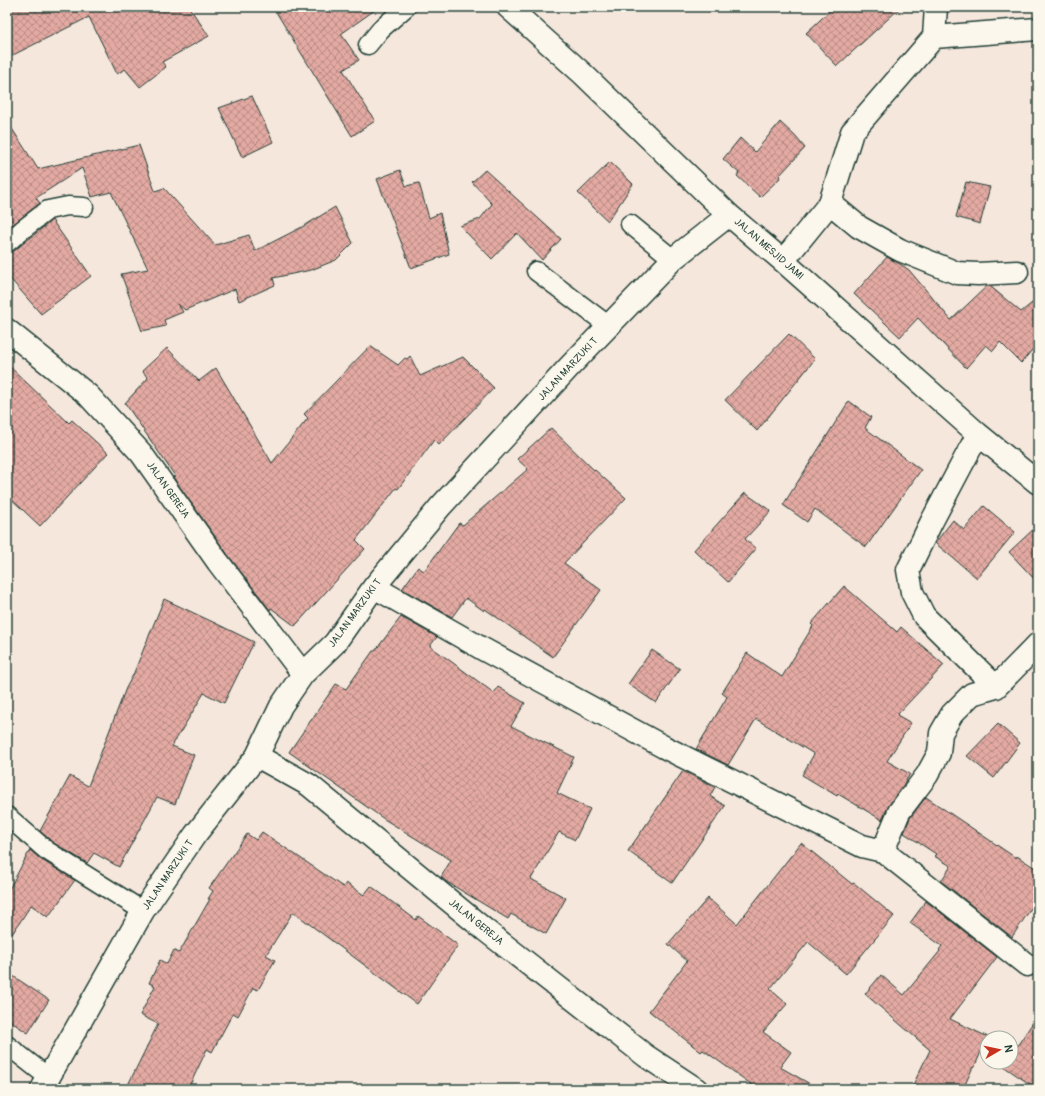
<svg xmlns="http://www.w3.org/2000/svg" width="1045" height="1096" font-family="Pangolin,sans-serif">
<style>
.building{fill:url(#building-cross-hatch);stroke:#1f3d34}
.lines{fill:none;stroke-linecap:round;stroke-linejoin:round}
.lane-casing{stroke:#1f3d34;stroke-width:21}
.street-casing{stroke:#1f3d34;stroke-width:25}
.lane{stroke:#fbf7ec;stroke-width:18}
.street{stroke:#fbf7ec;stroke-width:22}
.labels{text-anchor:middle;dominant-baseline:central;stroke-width:4;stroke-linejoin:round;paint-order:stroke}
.street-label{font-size:10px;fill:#1f3d34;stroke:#fbf7ec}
</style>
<defs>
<pattern id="building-cross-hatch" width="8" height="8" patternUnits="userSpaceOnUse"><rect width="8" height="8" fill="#e3a9a2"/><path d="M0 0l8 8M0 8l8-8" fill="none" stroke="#b78b85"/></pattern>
</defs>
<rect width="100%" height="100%" fill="#f6e7dd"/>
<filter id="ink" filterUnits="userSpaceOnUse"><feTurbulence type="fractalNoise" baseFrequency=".025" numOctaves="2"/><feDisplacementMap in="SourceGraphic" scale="8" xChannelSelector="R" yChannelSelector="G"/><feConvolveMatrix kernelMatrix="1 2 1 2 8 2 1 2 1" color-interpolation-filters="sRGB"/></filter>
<g filter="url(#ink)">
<path class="building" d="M 7,7 L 189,7 L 209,36 L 162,62 L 166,67 L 140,87 L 125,69 L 117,74 L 89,17 L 7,58 Z
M 273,7 L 379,7 L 341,34 L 359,60 L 343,70 L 375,121 L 352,136 Z
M 834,7 L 901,7 L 837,66 L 806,33 Z
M 252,96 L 273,142 L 242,157 L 219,108 Z
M 7,121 L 38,169 L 139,145 L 155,191 L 164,188 L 215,245 L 249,235 L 255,251 L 304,226 L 335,207 L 353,243 L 336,260 L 311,270 L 273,278 L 275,285 L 239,301 L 235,289 L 185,310 L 178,304 L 183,312 L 164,320 L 166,326 L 142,331 L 121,274 L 148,269 L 111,192 L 92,197 L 82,168 L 36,198 L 40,203 L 7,229 Z
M 780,122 L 795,136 L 805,148 L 779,176 L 780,178 L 760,197 L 737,176 L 739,173 L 723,159 L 740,138 L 755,152 Z
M 610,162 L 633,184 L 608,221 L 578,193 Z
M 400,170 L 406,186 L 419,183 L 429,218 L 440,213 L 449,254 L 411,268 L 377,179 Z
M 485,170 L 561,239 L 542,260 L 517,233 L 492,259 L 460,226 L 480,219 L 492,204 L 472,182 Z
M 966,182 L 990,187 L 980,224 L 956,217 Z
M 52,220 L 91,276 L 41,314 L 7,275 L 7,253 L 14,251 Z
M 887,257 L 900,264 L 909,270 L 951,320 L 987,286 L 990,286 L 1021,312 L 1038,298 L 1038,343 L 1021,363 L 1000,342 L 993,351 L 986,345 L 966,368 L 918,318 L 900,337 L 854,294 Z
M 789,334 L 815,359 L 757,431 L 725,400 Z
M 370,346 L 398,365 L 405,358 L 407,359 L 410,356 L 420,376 L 463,357 L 494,388 L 439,445 L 434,440 L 398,489 L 396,488 L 356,540 L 365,549 L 295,626 L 271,608 L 270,610 L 228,555 L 173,477 L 175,476 L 125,403 L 148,378 L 142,371 L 167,348 L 199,381 L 216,368 L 272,463 L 308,418 L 304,414 Z
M 7,364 L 69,423 L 72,420 L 108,453 L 40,526 L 7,495 Z
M 849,401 L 871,417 L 865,428 L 921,470 L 866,547 L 815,509 L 807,522 L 783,505 Z
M 551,428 L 595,471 L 595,470 L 626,498 L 564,563 L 601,590 L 553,657 L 485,609 L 484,611 L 466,598 L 452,617 L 402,589 L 418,567 L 424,571 L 459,523 L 463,525 L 528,469 L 517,459 Z
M 745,493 L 771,511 L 745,539 L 756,549 L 728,582 L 694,550 Z
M 984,506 L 1015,532 L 977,578 L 935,543 L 953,520 L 964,530 Z
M 1038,525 L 1038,583 L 1009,552 Z
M 844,586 L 897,632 L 901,627 L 944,665 L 897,715 L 911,723 L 887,761 L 910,774 L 904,784 L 889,805 L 882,820 L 838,794 L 837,796 L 802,775 L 814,754 L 756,719 L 728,765 L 696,749 L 727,697 L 722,693 L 747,653 L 782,677 L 813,626 L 811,624 Z
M 164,599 L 215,623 L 254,642 L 224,703 L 204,693 L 172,746 L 194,755 L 175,804 L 157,797 L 119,867 L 94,853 L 87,863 L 52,842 L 40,831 L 70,776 L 88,786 L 126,688 L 133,675 Z
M 401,617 L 437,637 L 430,646 L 494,693 L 498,687 L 525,703 L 511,726 L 574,757 L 557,793 L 590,809 L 575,840 L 559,832 L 531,879 L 566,898 L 546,934 L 511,914 L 508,919 L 447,882 L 441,877 L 451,860 L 384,819 L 289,752 L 336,684 L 346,689 L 373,651 L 375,651 Z
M 652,650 L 680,669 L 656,703 L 628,684 Z
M 998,724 L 1020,743 L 994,778 L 967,756 Z
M 683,771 L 715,787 L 710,796 L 725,806 L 672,883 L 628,851 Z
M 926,797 L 1016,858 L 1017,856 L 1038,870 L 1038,898 L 1012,937 L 941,881 L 951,866 L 934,856 L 936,854 L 904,833 L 910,818 Z
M 262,832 L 343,887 L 346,883 L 364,895 L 371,886 L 416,920 L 418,916 L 458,945 L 417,1004 L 293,912 L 266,955 L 275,960 L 258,990 L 253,988 L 238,1016 L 233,1013 L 212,1052 L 207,1049 L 188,1089 L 126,1089 L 158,1024 L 140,1015 L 155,986 L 149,983 L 160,960 L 167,964 L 174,950 L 179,953 L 210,899 L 208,899 L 213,891 L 209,888 L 247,834 L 256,840 Z
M 801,843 L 852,884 L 854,883 L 894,916 L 846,974 L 808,942 L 770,989 L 787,1004 L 763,1032 L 791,1052 L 780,1067 L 819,1089 L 758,1089 L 703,1050 L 701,1052 L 649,1011 L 687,961 L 668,944 L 708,898 L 737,924 Z
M 30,850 L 40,859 L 75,880 L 48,917 L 31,905 L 7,942 L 7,893 Z
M 926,901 L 997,957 L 950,1019 L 988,1037 L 987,1038 L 974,1068 L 973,1067 L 963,1089 L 911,1089 L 930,1050 L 865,994 L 881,975 L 904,995 L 940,951 L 939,950 L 942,946 L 910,923 Z
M 7,972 L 49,1000 L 28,1033 L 7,1019 Z
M 1038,1015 L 1038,1089 L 1037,1089 L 1003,1066 L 1006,1062 L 1011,1062 L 1011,1055 Z"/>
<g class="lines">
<defs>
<path id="lane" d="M 368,45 L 381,29 L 406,7
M 630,224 L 673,259
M 7,243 L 22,230 L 48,210 L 68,206 L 84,207
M 536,271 L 609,326
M 7,816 L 46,850 L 143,911
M 7,1045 L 49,1078"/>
<path id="street" d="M 508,7 L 583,74 L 729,215 L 783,261 L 978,434 L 1038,483
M 934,37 L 1038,29
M 830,203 L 859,227 L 900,250 L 957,273 L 978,274 L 1017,272
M 783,261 L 830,203 L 852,132 L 934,37 L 936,7
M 7,330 L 88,395 L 141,453 L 218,562 L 303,674
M 978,434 L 932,521 L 908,570 L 912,592 L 924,616 L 996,687
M 374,587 L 481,648 L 664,747 L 862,846 L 883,851 L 899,812 L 927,775 L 939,753 L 941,733 L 952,714 L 972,694 L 996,687 L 1038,644
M 257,756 L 309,785 L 485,930 L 646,1056 L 696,1089
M 883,851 L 1027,965
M 42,1089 L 143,911 L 195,835 L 257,756 L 281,706 L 303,674 L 335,643 L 374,587 L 440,507 L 570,366 L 673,259 L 729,215"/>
</defs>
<use href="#lane" class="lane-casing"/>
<use href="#street" class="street-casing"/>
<use href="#lane" class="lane"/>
<use href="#street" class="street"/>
</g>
</g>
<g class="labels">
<g class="street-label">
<text transform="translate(769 249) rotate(41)">JALAN MESJID JAMI</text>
<text transform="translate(568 369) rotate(-47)">JALAN MARZUKI T</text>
<text transform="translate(168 490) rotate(55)">JALAN GEREJA</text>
<text transform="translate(355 613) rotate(-54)">JALAN MARZUKI T</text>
<text transform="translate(168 875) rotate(-56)">JALAN MARZUKI T</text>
<text transform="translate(476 922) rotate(39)">JALAN GEREJA</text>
</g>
</g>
<rect width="1045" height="1096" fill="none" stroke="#fbf7ec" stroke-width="24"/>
<rect x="12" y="12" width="1021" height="1072" fill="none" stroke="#1f3d34" stroke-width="1.5" filter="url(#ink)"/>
<g transform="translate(999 1050) rotate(81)"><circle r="19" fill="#fbf7ec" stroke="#a3ada2"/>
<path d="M0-3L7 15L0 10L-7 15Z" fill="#c8321e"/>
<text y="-6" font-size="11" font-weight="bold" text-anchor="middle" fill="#1f3d34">N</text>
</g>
</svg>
